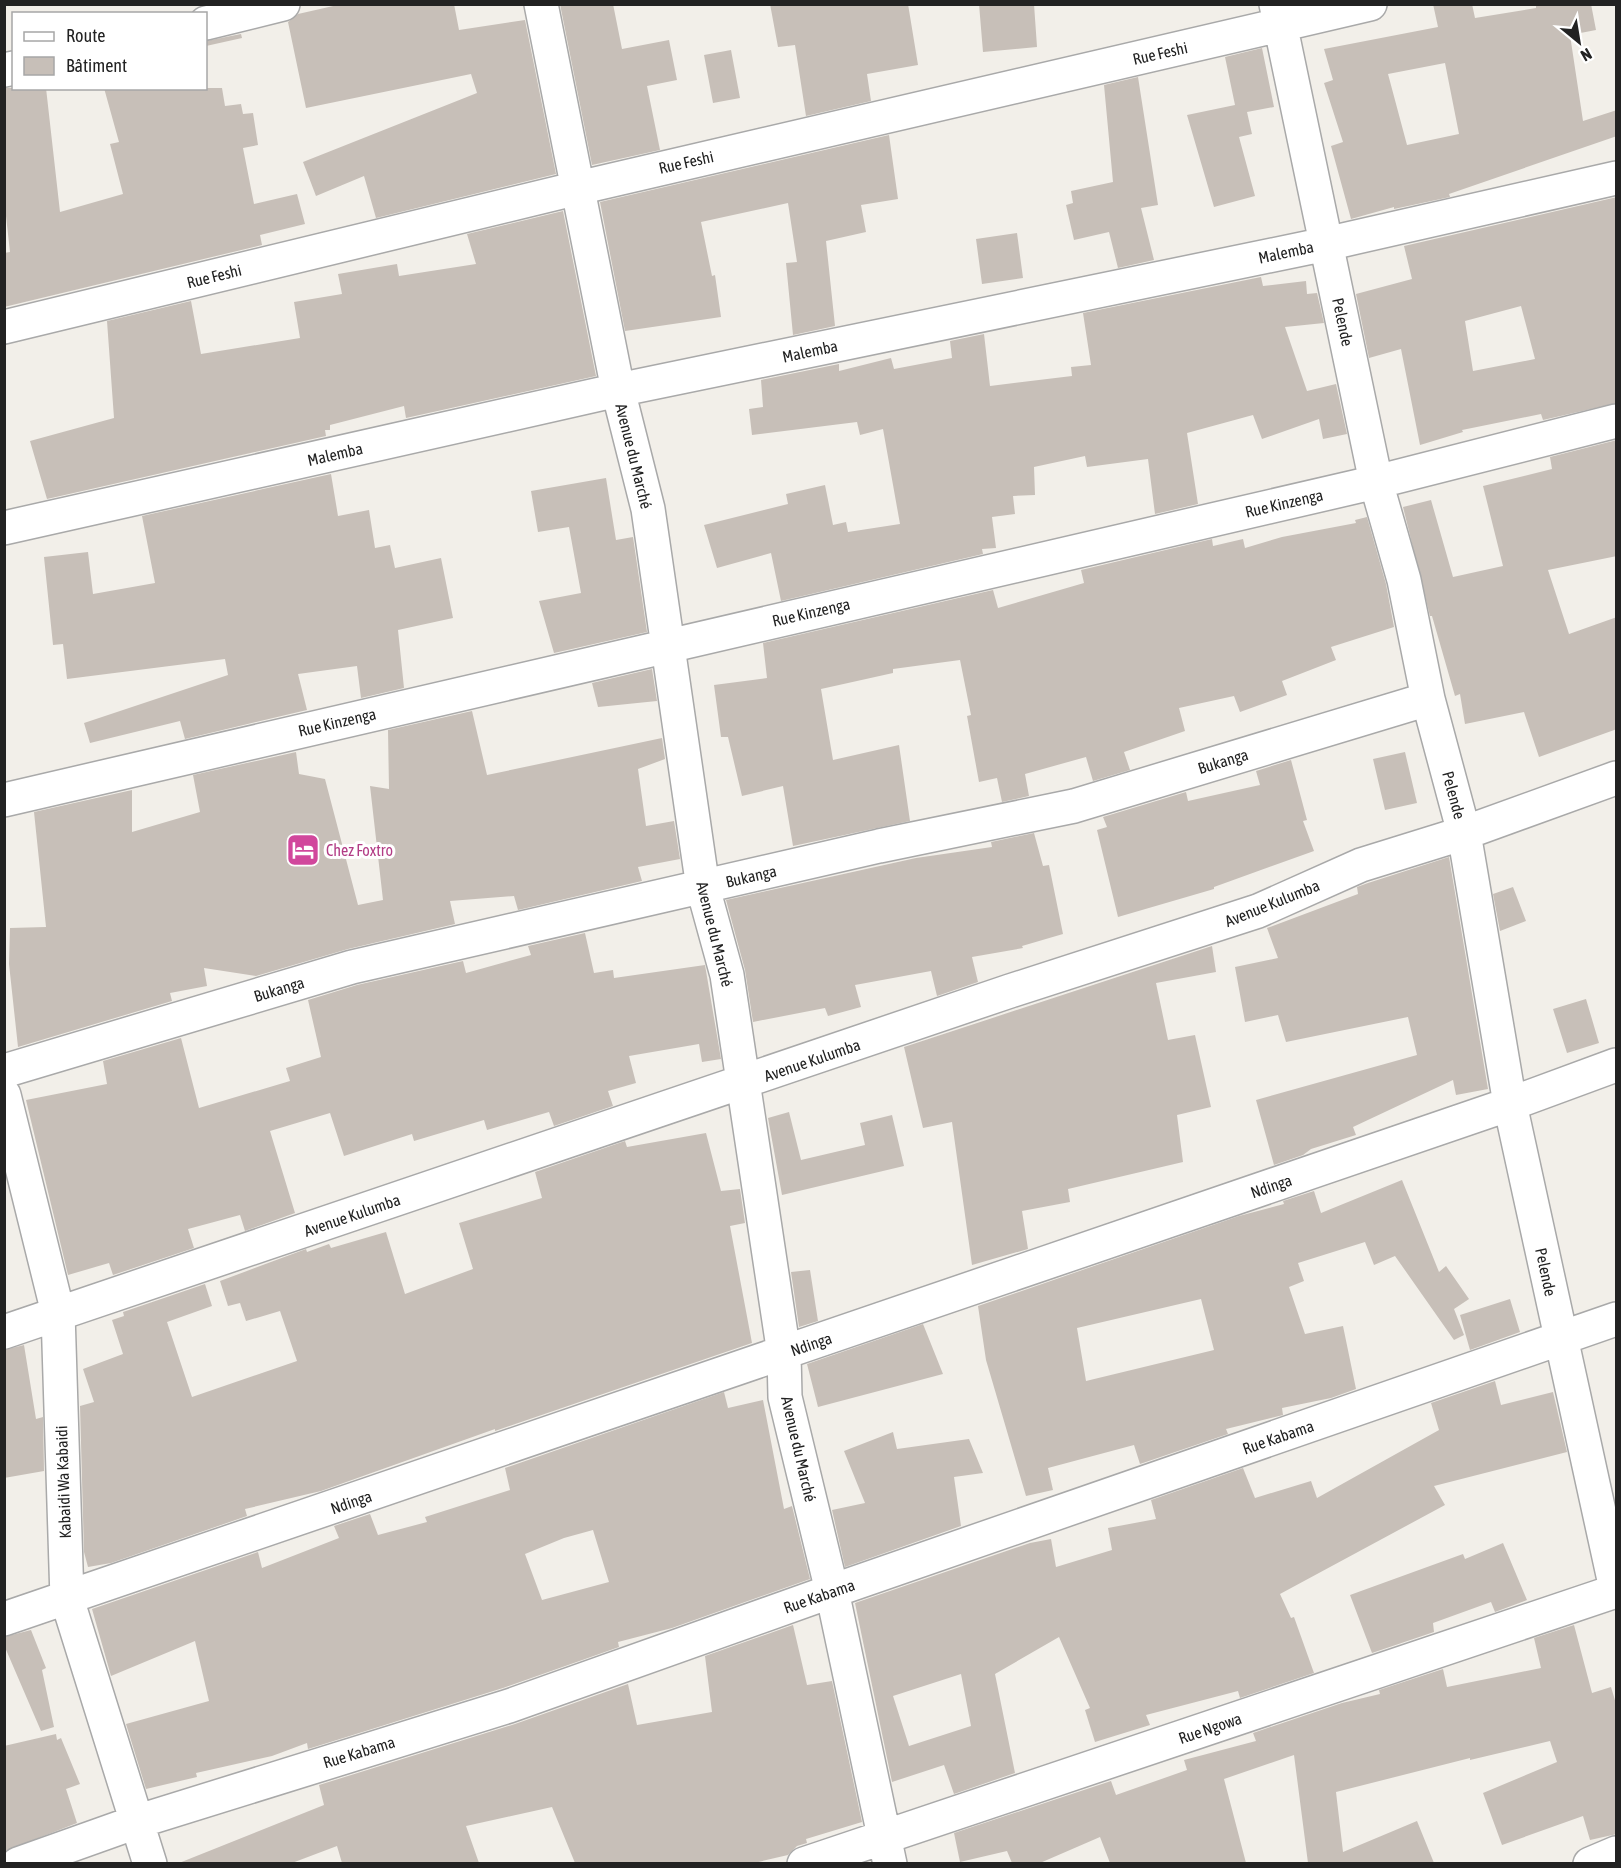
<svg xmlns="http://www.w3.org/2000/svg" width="1621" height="1868" font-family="'Asap Condensed',sans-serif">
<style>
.building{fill:#c7bfb8;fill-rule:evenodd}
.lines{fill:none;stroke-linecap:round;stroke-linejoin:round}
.minor-casing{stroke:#a9a9a9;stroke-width:36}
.minor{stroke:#fff;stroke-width:33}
.labels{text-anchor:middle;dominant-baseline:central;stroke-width:6;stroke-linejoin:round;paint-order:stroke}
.street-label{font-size:16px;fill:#222;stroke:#fff}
.hotel-label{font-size:16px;fill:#b23c85;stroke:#fff;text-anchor:start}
</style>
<rect width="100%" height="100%" fill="#f2efe9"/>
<path class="building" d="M 342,4 L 454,4 L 459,30 L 525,20 L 556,174 L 376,218 L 364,176 L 316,196 L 303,162 L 477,93 L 471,74 L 306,108 L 288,22 L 298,14 Z
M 560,4 L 613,4 L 622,49 L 669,40 L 677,80 L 647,86 L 660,150 L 592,165 Z
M 770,4 L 908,4 L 918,65 L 867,74 L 871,101 L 806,116 L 795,45 L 778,47 Z
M 979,4 L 1034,4 L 1037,47 L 983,52 Z
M 1433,4 L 1472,4 L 1475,18 L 1536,8 L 1536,4 L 1591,4 L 1596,30 L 1570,35 L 1583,121 L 1617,110 L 1617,136 L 1449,194 L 1450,197 L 1394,209 L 1394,207 L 1351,219 L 1331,146 L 1343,142 L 1324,83 L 1333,80 L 1324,49 L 1438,27 ZM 1445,63 L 1459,134 L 1407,145 L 1388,74 Z
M 241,34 L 242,38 L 206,46 L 206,41 Z
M 1262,48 L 1274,107 L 1247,112 L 1252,134 L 1239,137 L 1255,196 L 1214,207 L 1187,115 L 1235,105 L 1225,57 Z
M 731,50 L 740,98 L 713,103 L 704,55 Z
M 1138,77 L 1158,205 L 1141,208 L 1154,260 L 1118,268 L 1109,232 L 1074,240 L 1066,205 L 1073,203 L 1071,191 L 1113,182 L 1104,85 Z
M 4,88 L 46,88 L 60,212 L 123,194 L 110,144 L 119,142 L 104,88 L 222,88 L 225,106 L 241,104 L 243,114 L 253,113 L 258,145 L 243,148 L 254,204 L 297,194 L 305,224 L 260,235 L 262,245 L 4,307 L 4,253 L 10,252 L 4,198 Z
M 889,135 L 898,199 L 861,205 L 866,232 L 826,241 L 835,326 L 793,335 L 786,263 L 797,262 L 788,203 L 701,222 L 712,276 L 715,275 L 721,317 L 625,331 L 600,202 Z
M 1617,197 L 1617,403 L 1543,420 L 1541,414 L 1462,430 L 1463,432 L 1420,445 L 1401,349 L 1369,358 L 1356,294 L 1412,279 L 1404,246 ZM 1521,306 L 1535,359 L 1473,371 L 1465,321 Z
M 563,211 L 596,376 L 406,418 L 404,406 L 330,425 L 330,430 L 325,430 L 326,436 L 47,499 L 30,441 L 114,418 L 107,321 L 191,301 L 201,354 L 300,338 L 294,302 L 342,294 L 338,274 L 397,264 L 399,276 L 476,264 L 467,234 Z
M 1017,233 L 1023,278 L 982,284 L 976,239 Z
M 1261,277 L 1263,286 L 1306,281 L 1307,294 L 1317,293 L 1324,323 L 1285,327 L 1307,391 L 1336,384 L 1347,434 L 1323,439 L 1319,419 L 1262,439 L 1253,415 L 1187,433 L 1198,504 L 1155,514 L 1148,459 L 1087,467 L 1085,456 L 1034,467 L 1035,495 L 1013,496 L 1015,514 L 992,517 L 996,548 L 982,549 L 983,554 L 781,601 L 771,553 L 717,568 L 704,525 L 788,504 L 786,494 L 825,485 L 833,525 L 846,522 L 848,532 L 900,524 L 883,429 L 860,435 L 857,422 L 752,435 L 749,409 L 763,407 L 761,380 L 839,364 L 839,371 L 891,358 L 894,369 L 952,358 L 950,341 L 984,334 L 990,386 L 1072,376 L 1071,367 L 1091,365 L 1083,313 Z
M 1617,440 L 1617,556 L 1548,570 L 1569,634 L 1617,617 L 1617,729 L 1539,757 L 1524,712 L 1465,724 L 1460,694 L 1455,696 L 1432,616 L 1430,616 L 1403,507 L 1431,500 L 1453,577 L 1503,566 L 1483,486 L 1552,469 L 1550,457 Z
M 331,474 L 338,516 L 369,510 L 375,548 L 390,545 L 395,568 L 441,558 L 453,618 L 398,630 L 404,688 L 361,698 L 357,666 L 298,674 L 307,710 L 185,739 L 180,721 L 90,743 L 84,723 L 228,675 L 225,659 L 67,679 L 63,644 L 53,645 L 44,557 L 88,552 L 93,594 L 155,583 L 142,516 Z
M 606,478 L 616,540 L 633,537 L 647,632 L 554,653 L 539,601 L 581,593 L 569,527 L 538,532 L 531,491 Z
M 1367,517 L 1386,584 L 1394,627 L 1331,647 L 1336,660 L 1282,681 L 1287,695 L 1240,712 L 1234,696 L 1179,708 L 1185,731 L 1124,752 L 1130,770 L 1093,781 L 1086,757 L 1025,774 L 1029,796 L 1002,802 L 997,778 L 979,782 L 967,716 L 971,715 L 960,660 L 893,669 L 893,673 L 821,689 L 833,760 L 899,745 L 910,821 L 793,846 L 783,786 L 742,796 L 728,737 L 721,737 L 714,685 L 767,678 L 763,643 L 993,590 L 998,608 L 1084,583 L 1081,570 L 1212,539 L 1213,546 L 1243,539 L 1245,548 L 1282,537 L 1356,523 L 1355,520 Z
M 652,669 L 657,701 L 598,707 L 592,683 Z
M 472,711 L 487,775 L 662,738 L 665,759 L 638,769 L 646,826 L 674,821 L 680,859 L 638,867 L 642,881 L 518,910 L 514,896 L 450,901 L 455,924 L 348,949 L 256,976 L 204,968 L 207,986 L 170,993 L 172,1001 L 18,1047 L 9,964 L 10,928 L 46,927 L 34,812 L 132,790 L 132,832 L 200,812 L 193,775 L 296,752 L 299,774 L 325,779 L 358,905 L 383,900 L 370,786 L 389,789 L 388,730 Z
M 1405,752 L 1417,803 L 1385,810 L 1373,759 Z
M 1291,760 L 1307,820 L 1303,821 L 1314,851 L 1214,887 L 1214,889 L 1118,917 L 1097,830 L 1107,827 L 1103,817 L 1186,792 L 1188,801 L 1260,785 L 1256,771 Z
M 1034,833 L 1043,866 L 1049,865 L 1063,934 L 1022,946 L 1023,948 L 972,957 L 978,982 L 937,996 L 931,971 L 855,985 L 861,1007 L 828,1016 L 825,1008 L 753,1022 L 745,970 L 726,900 L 916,858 L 992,847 L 991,842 Z
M 1449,857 L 1488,1089 L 1456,1095 L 1453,1080 L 1353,1127 L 1356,1135 L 1311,1149 L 1303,1155 L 1274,1165 L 1256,1100 L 1417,1055 L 1408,1017 L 1286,1042 L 1278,1015 L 1245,1022 L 1235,967 L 1278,958 L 1267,928 L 1358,894 L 1357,887 L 1368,883 Z
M 1513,887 L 1526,921 L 1500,931 L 1493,894 Z
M 585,933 L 594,973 L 613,970 L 614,978 L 705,965 L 721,1059 L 702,1062 L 699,1044 L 629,1056 L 636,1083 L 608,1091 L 613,1106 L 554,1126 L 549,1112 L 487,1130 L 484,1120 L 414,1141 L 412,1134 L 344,1156 L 330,1113 L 270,1131 L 295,1213 L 245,1231 L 240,1215 L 188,1229 L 194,1248 L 113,1275 L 109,1263 L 68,1275 L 26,1100 L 107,1084 L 103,1061 L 181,1038 L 199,1108 L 290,1081 L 286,1068 L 321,1057 L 308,1000 L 357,985 L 463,961 L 466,973 L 531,955 L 528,946 Z
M 1212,946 L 1216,972 L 1156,983 L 1168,1040 L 1195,1035 L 1211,1107 L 1177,1115 L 1183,1162 L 1068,1189 L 1070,1202 L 1022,1211 L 1028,1249 L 972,1265 L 952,1122 L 923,1128 L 904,1047 Z
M 1586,999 L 1599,1043 L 1567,1053 L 1553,1009 Z
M 789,1112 L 801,1160 L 865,1145 L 860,1123 L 892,1115 L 904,1166 L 782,1195 L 768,1118 Z
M 706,1133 L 721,1191 L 740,1189 L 745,1223 L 730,1226 L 752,1343 L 495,1431 L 495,1429 L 321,1491 L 245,1509 L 247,1516 L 111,1563 L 88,1567 L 84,1552 L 80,1406 L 94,1402 L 83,1369 L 123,1354 L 112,1320 L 124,1316 L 123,1312 L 205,1284 L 212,1306 L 167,1322 L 192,1397 L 297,1361 L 280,1311 L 246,1321 L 240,1303 L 228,1306 L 220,1281 L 306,1249 L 307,1252 L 329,1244 L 331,1248 L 386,1232 L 405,1294 L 473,1269 L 459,1223 L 542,1198 L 535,1172 L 625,1141 L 627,1147 Z
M 1402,1180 L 1439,1272 L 1446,1266 L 1469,1299 L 1454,1309 L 1464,1335 L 1454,1340 L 1395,1256 L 1374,1265 L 1365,1242 L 1298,1263 L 1304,1281 L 1289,1287 L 1305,1334 L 1343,1326 L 1356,1389 L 1331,1398 L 1282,1408 L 1283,1415 L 1226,1429 L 1228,1434 L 1140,1464 L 1134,1445 L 1048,1468 L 1053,1490 L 1026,1496 L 986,1360 L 978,1306 L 1239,1216 L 1284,1204 L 1283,1201 L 1314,1191 L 1321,1213 ZM 1201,1299 L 1214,1350 L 1086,1381 L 1077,1328 Z
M 810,1270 L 818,1321 L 799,1327 L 791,1272 Z
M 1510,1299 L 1520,1332 L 1470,1350 L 1460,1315 Z
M 923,1324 L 943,1374 L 818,1407 L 807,1364 Z
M 24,1345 L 36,1419 L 43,1417 L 44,1471 L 4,1478 L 4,1350 Z
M 1495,1381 L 1501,1405 L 1553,1392 L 1567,1452 L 1434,1486 L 1445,1505 L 1280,1594 L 1291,1618 L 1294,1617 L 1314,1673 L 1240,1698 L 1238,1691 L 1146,1715 L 1150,1725 L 1095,1742 L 1085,1710 L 1090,1708 L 1059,1637 L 995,1674 L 1015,1773 L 954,1794 L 944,1765 L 892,1782 L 855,1603 L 1030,1543 L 1051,1539 L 1056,1567 L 1112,1550 L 1108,1528 L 1156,1519 L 1151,1500 L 1243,1468 L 1255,1498 L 1311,1481 L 1317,1498 L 1439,1430 L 1431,1403 ZM 961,1674 L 971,1726 L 909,1746 L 893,1696 Z
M 724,1392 L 728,1408 L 763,1400 L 784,1509 L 792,1506 L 810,1579 L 672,1628 L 618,1642 L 619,1647 L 503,1688 L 308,1749 L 307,1743 L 272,1756 L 196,1773 L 197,1777 L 146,1789 L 126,1724 L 209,1701 L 195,1641 L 111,1676 L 92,1609 L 258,1552 L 262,1568 L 339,1538 L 334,1526 L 370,1514 L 378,1535 L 427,1522 L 425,1517 L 510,1490 L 505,1468 ZM 593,1530 L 609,1582 L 542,1600 L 525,1554 L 564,1538 Z
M 893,1432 L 897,1449 L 969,1439 L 983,1473 L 954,1477 L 961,1526 L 845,1567 L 832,1510 L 865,1503 L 844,1451 Z
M 1503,1543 L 1527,1600 L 1495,1612 L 1491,1602 L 1433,1623 L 1434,1632 L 1372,1653 L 1350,1595 L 1463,1554 L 1465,1559 Z
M 793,1625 L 807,1685 L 832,1681 L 862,1822 L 806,1839 L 807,1843 L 797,1846 L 788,1855 L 754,1863 L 575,1863 L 552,1807 L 466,1826 L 479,1863 L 342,1863 L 337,1846 L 292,1863 L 179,1863 L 324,1805 L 319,1785 L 515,1724 L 628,1684 L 637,1725 L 712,1712 L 705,1656 Z
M 1574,1625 L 1592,1693 L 1611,1687 L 1617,1707 L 1617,1834 L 1590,1840 L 1583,1816 L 1502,1845 L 1483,1793 L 1557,1762 L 1550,1741 L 1470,1760 L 1470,1758 L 1336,1792 L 1343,1852 L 1417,1821 L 1434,1863 L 1308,1863 L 1294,1755 L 1224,1779 L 1246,1863 L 1110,1863 L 1100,1837 L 1040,1863 L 1012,1863 L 1007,1851 L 960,1862 L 954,1833 L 1111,1781 L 1116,1795 L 1187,1770 L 1184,1760 L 1256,1741 L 1253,1733 L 1342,1703 L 1380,1694 L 1379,1690 L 1443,1669 L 1447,1687 L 1541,1668 L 1534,1638 Z
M 31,1630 L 46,1668 L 42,1670 L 54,1727 L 41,1731 L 4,1645 L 4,1637 Z
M 56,1734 L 57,1740 L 61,1738 L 80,1784 L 66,1789 L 77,1823 L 5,1851 L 4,1746 Z"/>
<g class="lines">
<defs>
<path id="minor" d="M 541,4 L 618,390 L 648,509 L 703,888 L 727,975 L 784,1354 L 785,1397 L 832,1591 L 890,1864
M 1276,4 L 1376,482 L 1404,580 L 1428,699 L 1464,833 L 1510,1104 L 1616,1589
M 206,23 L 283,4
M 4,70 L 14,68
M 4,327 L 578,188 L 1370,4
M 4,528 L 618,390 L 1326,244 L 1616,178
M 4,800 L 1376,482 L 1616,421
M 4,1071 L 352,967 L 879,846 L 1074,806 L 1428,699
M 4,1095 L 58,1313 L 67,1599 L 150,1864
M 4,1332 L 1010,991 L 1258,911 L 1361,865 L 1464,833 L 1616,778
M 4,1619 L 1510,1104 L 1616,1065
M 18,1864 L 136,1822 L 509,1706 L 832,1591 L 1616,1319
M 804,1864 L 1616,1591
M 1590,1864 L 1616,1853"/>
</defs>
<use href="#minor" class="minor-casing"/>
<use href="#minor" class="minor"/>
</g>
<defs>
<symbol id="hotel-square" viewBox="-11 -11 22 22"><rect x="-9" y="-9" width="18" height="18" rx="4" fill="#d1479c" stroke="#fff"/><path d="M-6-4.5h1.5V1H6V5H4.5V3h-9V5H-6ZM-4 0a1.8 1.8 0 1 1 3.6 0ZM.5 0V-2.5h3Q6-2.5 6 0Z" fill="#fff"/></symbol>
</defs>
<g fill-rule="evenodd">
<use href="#hotel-square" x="284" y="831" width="38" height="38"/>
</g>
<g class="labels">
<g class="street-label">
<text transform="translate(1160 53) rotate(-13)">Rue Feshi</text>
<text transform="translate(686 162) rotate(-13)">Rue Feshi</text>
<text transform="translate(1286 252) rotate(-12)">Malemba</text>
<text transform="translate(214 276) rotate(-14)">Rue Feshi</text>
<text transform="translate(1343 322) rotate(78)">Pelende</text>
<text transform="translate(810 351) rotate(-12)">Malemba</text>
<text transform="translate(335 454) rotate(-13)">Malemba</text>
<text transform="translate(634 456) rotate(76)">Avenue du Marché</text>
<text transform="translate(1284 503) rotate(-13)">Rue Kinzenga</text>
<text transform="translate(811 612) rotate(-13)">Rue Kinzenga</text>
<text transform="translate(337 722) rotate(-13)">Rue Kinzenga</text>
<text transform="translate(1223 761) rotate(-17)">Bukanga</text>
<text transform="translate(1454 795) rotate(75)">Pelende</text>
<text transform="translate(751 876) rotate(-13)">Bukanga</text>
<text transform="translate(1272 903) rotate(-22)">Avenue Kulumba</text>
<text transform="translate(715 934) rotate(76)">Avenue du Marché</text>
<text transform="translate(279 989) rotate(-17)">Bukanga</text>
<text transform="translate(812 1060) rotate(-19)">Avenue Kulumba</text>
<text transform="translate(1271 1186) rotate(-19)">Ndinga</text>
<text transform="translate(352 1215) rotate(-19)">Avenue Kulumba</text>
<text transform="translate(1546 1272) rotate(78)">Pelende</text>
<text transform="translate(811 1344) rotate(-19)">Ndinga</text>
<text transform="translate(1278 1437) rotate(-19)">Rue Kabama</text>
<text transform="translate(799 1449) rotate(77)">Avenue du Marché</text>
<text transform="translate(63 1482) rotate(-92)">Kabaidi Wa Kabaidi</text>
<text transform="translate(351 1502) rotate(-19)">Ndinga</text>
<text transform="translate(819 1596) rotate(-19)">Rue Kabama</text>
<text transform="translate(1210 1728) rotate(-19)">Rue Ngowa</text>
<text transform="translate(359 1752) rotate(-17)">Rue Kabama</text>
</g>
<g class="hotel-label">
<text x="326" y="850">Chez Foxtro</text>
</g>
</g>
<rect width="1621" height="1868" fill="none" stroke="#222222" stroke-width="12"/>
<rect x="12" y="12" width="195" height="78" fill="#ffffff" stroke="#a7a7a7" stroke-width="1.5"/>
<rect x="24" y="32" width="30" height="9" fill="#ffffff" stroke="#a7a7a7" stroke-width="1.5"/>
<text x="66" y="42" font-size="18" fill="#222222">Route</text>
<rect x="24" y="57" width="30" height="18" fill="#c7bfb8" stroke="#a7a7a7" stroke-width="1.5"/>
<text x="66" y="72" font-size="18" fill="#222222">Bâtiment</text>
<g transform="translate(1579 42) rotate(150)" stroke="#ffffff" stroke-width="4.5" paint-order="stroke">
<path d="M0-4.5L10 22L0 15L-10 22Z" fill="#222222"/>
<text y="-9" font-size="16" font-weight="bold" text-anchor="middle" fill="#222222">N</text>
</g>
</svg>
